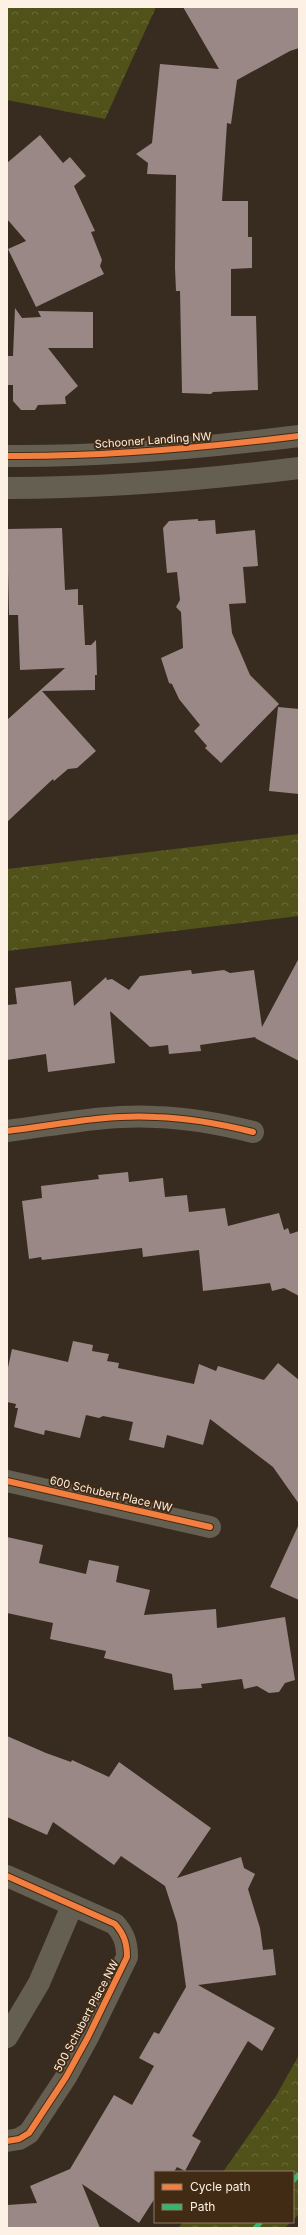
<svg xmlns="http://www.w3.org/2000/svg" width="306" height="2235" font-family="Inter,sans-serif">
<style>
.park{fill:url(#park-crowns)}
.building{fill:#998886}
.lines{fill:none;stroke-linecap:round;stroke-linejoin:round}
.minor{stroke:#655f52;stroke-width:22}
.quiet{stroke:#33b770;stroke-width:5;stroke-dasharray:10 5;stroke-linecap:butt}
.cycleway-casing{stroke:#422b15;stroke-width:8}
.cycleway{stroke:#f27e40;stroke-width:6}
.labels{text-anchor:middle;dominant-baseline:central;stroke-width:4;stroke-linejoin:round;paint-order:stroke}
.street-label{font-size:11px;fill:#fdf1e6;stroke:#422b15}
</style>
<defs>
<pattern id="park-crowns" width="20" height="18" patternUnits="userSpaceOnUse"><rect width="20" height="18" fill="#505219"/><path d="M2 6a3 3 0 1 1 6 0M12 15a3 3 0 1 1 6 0" fill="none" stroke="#6a6b3a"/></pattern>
</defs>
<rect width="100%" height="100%" fill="#382b20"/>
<path class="park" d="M 7,7 L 156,7 L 105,119 L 7,100 Z
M 299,834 L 299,916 L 7,951 L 7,869 Z
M 299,2055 L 299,2214 L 293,2220 L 293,2172 L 223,2172 L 276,2096 Z
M 183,2222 L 291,2222 L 285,2228 L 178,2228 Z"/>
<path class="building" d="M 183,7 L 299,7 L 299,48 L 290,51 L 237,80 L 231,124 L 227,123 L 222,201 L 248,201 L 248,237 L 252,237 L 252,268 L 231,269 L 231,316 L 256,316 L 258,390 L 213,392 L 211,394 L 182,393 L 180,291 L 176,291 L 175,268 L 176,175 L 147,174 L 148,163 L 136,154 L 152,143 L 160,64 L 219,69 Z
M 40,135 L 63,163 L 70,157 L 86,176 L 74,186 L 95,231 L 91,232 L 102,260 L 100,266 L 104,274 L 36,307 L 8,249 L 26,241 L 7,219 L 7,163 Z
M 15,308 L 22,318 L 41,317 L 38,311 L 93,312 L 93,348 L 48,348 L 78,386 L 65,397 L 66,404 L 38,405 L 35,410 L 21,410 L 13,401 L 13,385 L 7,385 L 7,356 L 13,356 Z
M 198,519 L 198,521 L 215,520 L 216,534 L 255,530 L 258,566 L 243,567 L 246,603 L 229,604 L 232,633 L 250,675 L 279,704 L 221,763 L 205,748 L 207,746 L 194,731 L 200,725 L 179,699 L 172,684 L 169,683 L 161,658 L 183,648 L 181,612 L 176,607 L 180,600 L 177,572 L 167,573 L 163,528 L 169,521 Z
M 62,528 L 65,590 L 78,589 L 78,605 L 83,605 L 85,645 L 91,645 L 96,640 L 97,675 L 95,675 L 95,690 L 42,691 L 96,751 L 77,768 L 68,769 L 54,781 L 53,779 L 7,822 L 7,720 L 65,668 L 20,670 L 18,615 L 9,615 L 7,529 Z
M 278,707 L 299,709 L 299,794 L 269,791 Z
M 299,958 L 299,1061 L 255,1038 L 256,1037 L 200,1045 L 201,1051 L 169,1054 L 168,1045 L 150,1047 L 110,1011 L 115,1063 L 48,1072 L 46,1054 L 7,1060 L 7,1005 L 17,1004 L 15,988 L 71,981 L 74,1006 L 106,977 L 107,980 L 112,979 L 129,990 L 140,976 L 191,970 L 192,974 L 224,970 L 230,973 L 254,970 L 262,1027 Z
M 128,1172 L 129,1182 L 163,1178 L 165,1197 L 187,1195 L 189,1212 L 225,1208 L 228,1226 L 279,1213 L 284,1230 L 288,1228 L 290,1234 L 299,1231 L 299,1296 L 284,1288 L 272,1291 L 270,1283 L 203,1291 L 199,1250 L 143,1257 L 142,1248 L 42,1260 L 41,1257 L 29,1259 L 22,1201 L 42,1198 L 41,1186 L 99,1179 L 98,1175 Z
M 73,1341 L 93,1345 L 92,1351 L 109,1354 L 107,1361 L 119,1363 L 118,1368 L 194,1384 L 199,1364 L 216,1371 L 218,1366 L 264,1380 L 278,1363 L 299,1380 L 299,1504 L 273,1467 L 210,1419 L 203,1445 L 167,1435 L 164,1448 L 129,1440 L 133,1422 L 103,1416 L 99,1418 L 86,1415 L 80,1438 L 45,1430 L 44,1435 L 14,1427 L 18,1408 L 15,1408 L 16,1404 L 7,1402 L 7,1372 L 12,1349 L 68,1362 Z
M 299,1524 L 299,1600 L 270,1587 Z
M 7,1537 L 43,1545 L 39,1563 L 86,1574 L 89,1560 L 119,1566 L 116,1582 L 150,1590 L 144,1615 L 216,1609 L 217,1628 L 285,1617 L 295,1680 L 285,1683 L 279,1692 L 269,1693 L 257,1686 L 244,1689 L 242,1679 L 201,1684 L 202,1688 L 174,1690 L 172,1674 L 104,1658 L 106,1651 L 50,1639 L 53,1623 L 7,1613 Z
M 7,1736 L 46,1753 L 71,1762 L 72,1760 L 109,1777 L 119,1762 L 211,1828 L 177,1878 L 241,1857 L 244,1868 L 255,1874 L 248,1889 L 260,1928 L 263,1950 L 273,1949 L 276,1975 L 198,1985 L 275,2028 L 262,2051 L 248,2041 L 192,2136 L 201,2141 L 185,2171 L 177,2167 L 174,2172 L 155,2172 L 155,2198 L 139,2223 L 82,2184 L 100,2228 L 7,2228 L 7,2205 L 37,2203 L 30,2186 L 70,2169 L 114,2095 L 132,2105 L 154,2066 L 139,2058 L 154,2032 L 159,2034 L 186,1987 L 177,1923 L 165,1886 L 121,1856 L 114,1865 L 53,1822 L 47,1835 L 7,1817 Z"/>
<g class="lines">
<path class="minor" d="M 7,456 C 105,457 202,448 299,436
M 7,488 C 105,488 202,480 299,468
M 7,1131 C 56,1125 107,1114 156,1117 C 189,1118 221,1124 253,1132
M 7,1481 L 210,1527
M 7,1876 L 115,1924 C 124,1934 127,1943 127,1957 L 88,2037 L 66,2077 L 29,2133 L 19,2139 L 7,2141
M 7,2037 L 39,1983 L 72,1906"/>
<path class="quiet" d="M 293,2181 L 299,2174
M 255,2228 L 261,2222"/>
<defs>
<path id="cycleway" d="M 7,456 C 105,457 202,448 299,436
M 7,1131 C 56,1125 107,1114 156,1117 C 189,1118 221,1124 253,1132
M 7,1481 L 210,1527
M 7,1876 L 115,1924 C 124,1934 127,1943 127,1957 L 88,2037 L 66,2077 L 29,2133 L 19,2139 L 7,2141"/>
</defs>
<use href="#cycleway" class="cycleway-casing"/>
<use href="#cycleway" class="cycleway"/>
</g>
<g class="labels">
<g class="street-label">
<text transform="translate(153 440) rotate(-4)">Schooner Landing NW</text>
<text transform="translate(111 1494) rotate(13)">600 Schubert Place NW</text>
<text transform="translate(86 2016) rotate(-62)">500 Schubert Place NW</text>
</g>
</g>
<rect width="306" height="2235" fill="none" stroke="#fdf1e6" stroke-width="16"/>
<rect x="154" y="2171" width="140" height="52" fill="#422b15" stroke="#8d7a69"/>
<rect x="162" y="2184" width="20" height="6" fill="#f27e40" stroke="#8d7a69"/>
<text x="190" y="2191" font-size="12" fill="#fdf1e6">Cycle path</text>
<rect x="162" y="2204" width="20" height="6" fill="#33b770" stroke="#8d7a69"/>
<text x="190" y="2211" font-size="12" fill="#fdf1e6">Path</text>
</svg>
